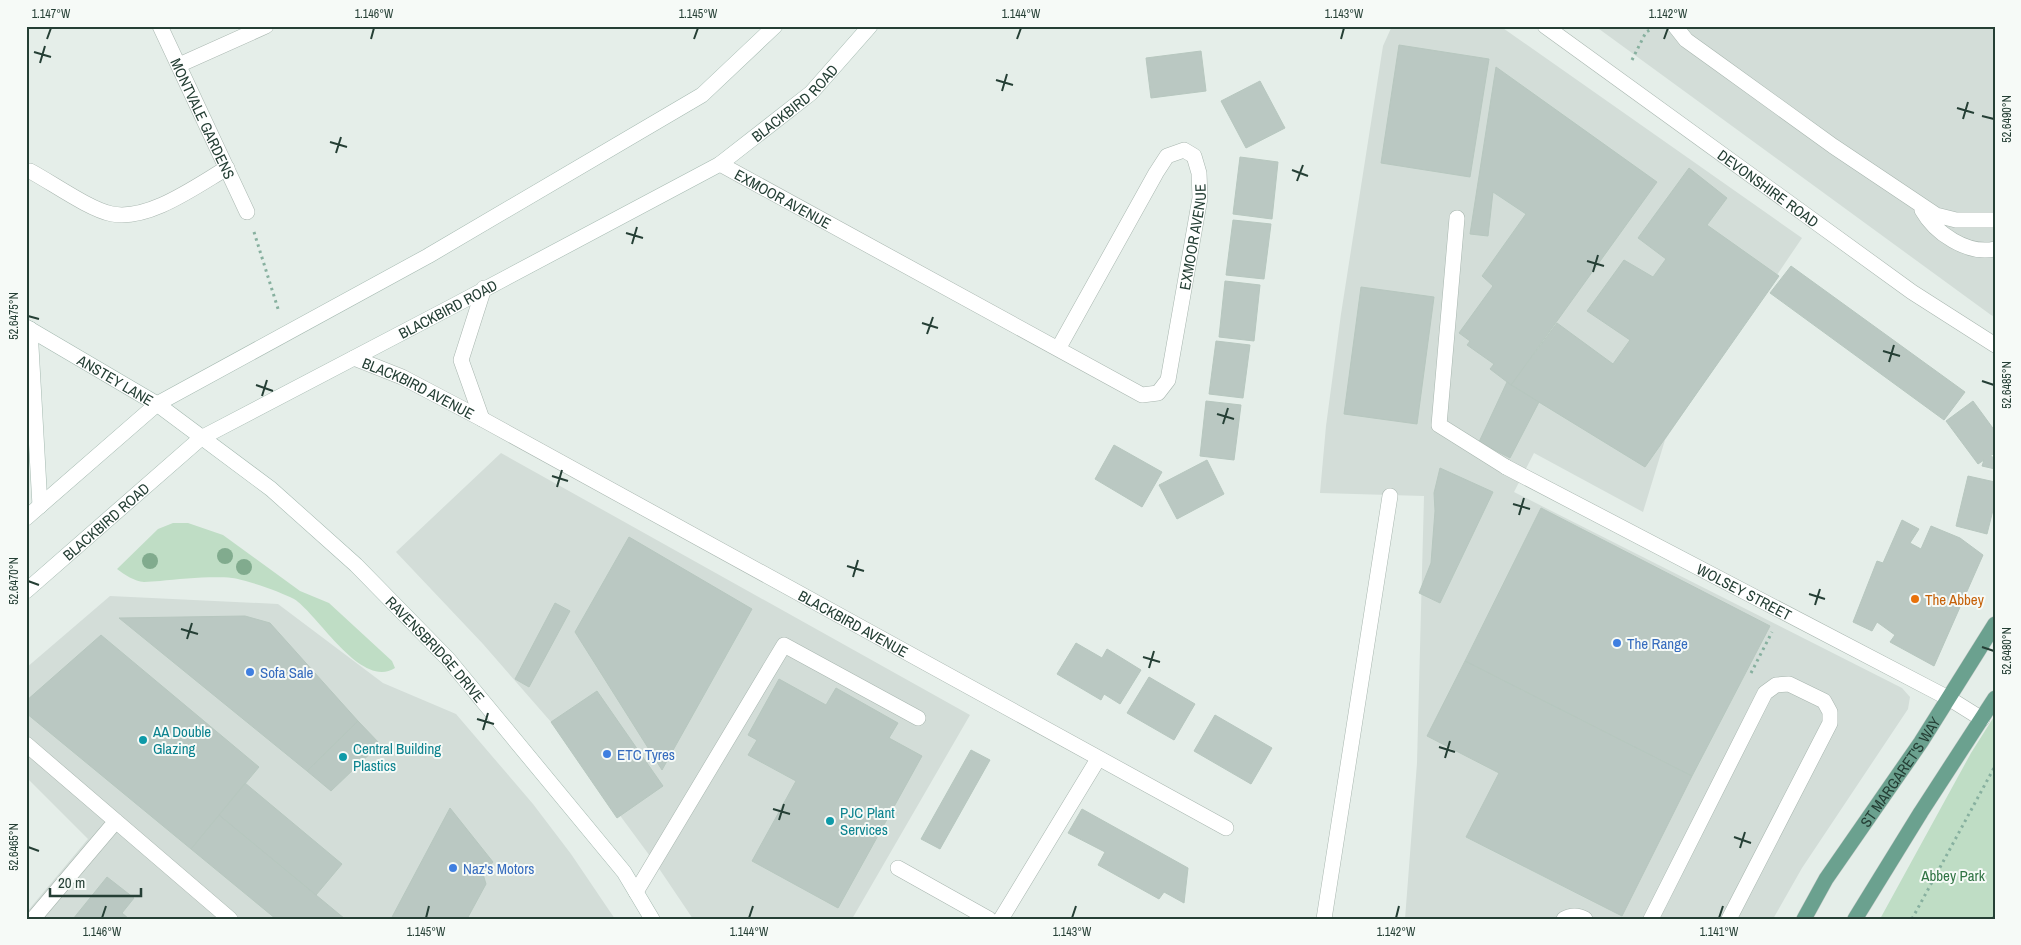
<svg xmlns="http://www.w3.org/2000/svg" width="2021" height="945" font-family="'Archivo Narrow',sans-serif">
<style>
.built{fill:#d3ddd8}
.green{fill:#bfddc5}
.building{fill:#bac8c2;stroke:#b7c7bf}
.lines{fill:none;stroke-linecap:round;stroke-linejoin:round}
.lane-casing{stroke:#a8b6af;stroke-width:16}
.street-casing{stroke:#a8b6af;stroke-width:16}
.secondary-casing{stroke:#a4b9b0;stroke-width:16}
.primary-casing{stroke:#c2c9c6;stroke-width:16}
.path{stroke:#87b09f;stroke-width:3;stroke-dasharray:2.5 4;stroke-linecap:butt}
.lane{stroke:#fff;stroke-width:15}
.street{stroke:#fff;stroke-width:15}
.secondary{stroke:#fff;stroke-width:15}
.primary{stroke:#6ba18f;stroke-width:15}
.tree{fill:#81ab8e}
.ticks{fill:none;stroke:#253f35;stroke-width:2}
.food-dot{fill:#e8710a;stroke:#f6faf7;stroke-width:2}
.shop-dot{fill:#3f7fe0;stroke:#f6faf7;stroke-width:2}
.culture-dot{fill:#0f9aa8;stroke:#f6faf7;stroke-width:2}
.labels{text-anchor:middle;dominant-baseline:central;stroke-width:4;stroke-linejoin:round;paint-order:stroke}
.street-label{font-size:15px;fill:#253f35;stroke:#f6faf7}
.food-label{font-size:15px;fill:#c56008;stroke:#f6faf7;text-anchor:start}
.shop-label{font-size:15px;fill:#366cbe;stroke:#f6faf7;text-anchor:start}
.culture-label{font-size:15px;fill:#0d838f;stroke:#f6faf7;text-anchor:start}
.park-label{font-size:15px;fill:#307444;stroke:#f6faf7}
.neatline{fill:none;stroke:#253f35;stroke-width:2}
.ticks-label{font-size:12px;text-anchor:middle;fill:#253f35}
</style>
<rect width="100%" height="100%" fill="#e5eee9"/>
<path class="built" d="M 1392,26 L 1500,26 L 1802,238 L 1665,440 L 1643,512 L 1534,453 L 1514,492 L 1902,688 L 1910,697 L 1908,709 L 1802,868 L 1773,919 L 1405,919 L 1417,763 L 1424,496 L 1320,493 L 1326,426 L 1341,314 L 1383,46 Z
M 1595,26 L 1995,26 L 1995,317 L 1991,315 Z
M 501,453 L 970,715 L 852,919 L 693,919 L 658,867 L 551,722 L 483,644 L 396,552 Z
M 110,596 L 278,604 L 383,683 L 456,714 L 533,804 L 571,854 L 615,919 L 26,919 L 26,913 L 88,839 L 26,777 L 26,668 Z"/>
<path class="green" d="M 173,523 L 188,523 L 223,535 L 300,591 L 329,603 L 392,661 L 395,668 C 361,690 318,614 294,599 C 281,592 247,580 232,578 C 211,576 181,579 160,581 C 155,581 149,582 144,582 C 134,581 125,575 117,569 L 158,529 Z
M 1995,715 L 1995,919 L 1880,919 L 1971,753 Z"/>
<path class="building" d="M 1399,45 L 1489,59 L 1470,177 L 1381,163 Z
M 1201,51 L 1206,91 L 1151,98 L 1146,58 Z
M 1496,67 L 1657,182 L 1511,385 L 1490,369 L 1494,364 L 1467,345 L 1470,341 L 1459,333 L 1493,286 L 1482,276 L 1526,214 L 1493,192 L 1488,236 L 1470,234 Z
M 1260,81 L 1285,128 L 1246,148 L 1221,101 Z
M 1240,157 L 1278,162 L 1272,219 L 1233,214 Z
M 1689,168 L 1727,198 L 1707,225 L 1779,276 L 1645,467 L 1511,385 L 1557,323 L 1613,364 L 1630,340 L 1587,311 L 1624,260 L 1653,277 L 1666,259 L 1638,238 Z
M 1233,220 L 1271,224 L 1264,279 L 1226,275 Z
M 1791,266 L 1965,392 L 1944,420 L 1770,293 Z
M 1225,281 L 1260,285 L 1254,341 L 1219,337 Z
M 1361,287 L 1434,297 L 1417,424 L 1344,414 Z
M 1216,341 L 1250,345 L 1243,398 L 1209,394 Z
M 1507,382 L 1539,402 L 1510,458 L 1479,442 Z
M 1206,401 L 1241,405 L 1234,460 L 1200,456 Z
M 1973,401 L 1995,431 L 1995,453 L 1990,456 L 1995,458 L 1995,469 L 1982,466 L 1984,460 L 1978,464 L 1946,421 Z
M 1114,445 L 1162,472 L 1142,507 L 1095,479 Z
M 1207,460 L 1224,494 L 1177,519 L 1159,485 Z
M 1440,468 L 1493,492 L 1440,603 L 1419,593 L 1431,563 L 1435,511 L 1434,493 Z
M 1968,476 L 1995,482 L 1995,502 L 1987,534 L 1956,526 Z
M 1541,508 L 1770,626 L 1692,776 L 1465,661 Z
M 1902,520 L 1919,529 L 1910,543 L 1921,549 L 1931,526 L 1960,538 L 1983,555 L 1934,666 L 1890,642 L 1895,635 L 1877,622 L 1872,631 L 1853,622 L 1877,561 L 1883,563 Z
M 629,537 L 752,609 L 662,770 L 575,632 Z
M 555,603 L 570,611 L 529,687 L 515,679 Z
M 245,616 L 270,623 L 358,721 L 307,771 L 119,618 Z
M 101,635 L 259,767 L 191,849 L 26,713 L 26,701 Z
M 1076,643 L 1102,658 L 1107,649 L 1141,670 L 1120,704 L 1104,694 L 1101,700 L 1057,674 Z
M 1465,661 L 1692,776 L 1622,916 L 1466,837 L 1499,773 L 1427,736 Z
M 1149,677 L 1195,704 L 1174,740 L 1127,713 Z
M 779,679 L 826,705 L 836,688 L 898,723 L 889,738 L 922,756 L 838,908 L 752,861 L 796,781 L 748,755 L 757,740 L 748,735 Z
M 597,691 L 663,786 L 617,818 L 551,722 Z
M 1215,715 L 1272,748 L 1251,784 L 1194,751 Z
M 358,721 L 380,744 L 331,791 L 307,771 Z
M 971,750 L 990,760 L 940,849 L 921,839 Z
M 245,783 L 342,864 L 316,895 L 219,815 Z
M 450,808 L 493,862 L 483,874 L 486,884 L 467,919 L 391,919 Z
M 1082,809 L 1188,868 L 1184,903 L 1164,892 L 1159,899 L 1098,865 L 1105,852 L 1068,833 Z
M 219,815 L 316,895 L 345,919 L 276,919 L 191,849 Z
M 107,877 L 134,898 L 122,913 L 129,919 L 73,919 Z"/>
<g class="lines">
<defs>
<path id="lane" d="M 1675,26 L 1686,40 L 1718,63 L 1833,146 L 1936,215 L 1956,220 L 1995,220
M 30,171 C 51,182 90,210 112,214 C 149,221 196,186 227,168
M 1922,210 C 1935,233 1967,255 1995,249
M 1457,218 L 1439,425 L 1506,467
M 26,744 L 230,919
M 898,868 L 989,919
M 636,892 L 784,645 L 918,718
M 33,919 L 116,821
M 1001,919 L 1098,759
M 1324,919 L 1390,496
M 1564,919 C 1571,915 1578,915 1585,919
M 1651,919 L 1765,693 L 1776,685 L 1789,684 L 1824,701 L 1830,712 L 1830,723 L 1729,919"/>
<g id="street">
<path id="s1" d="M 160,26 L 247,212"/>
<path id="s2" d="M 1545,26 L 1912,292 L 1995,345"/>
<path d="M 179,65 L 266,26"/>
<path id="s3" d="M 720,164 L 1142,395 L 1158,393 L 1168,380 L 1200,198 L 1199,173 L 1194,156 L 1184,150 L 1167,156 L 1156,173 L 1058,349"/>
<path id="s4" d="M 354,358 L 402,377 L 482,419 L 1226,828"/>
<path d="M 482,419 L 461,360 L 484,288"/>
<path id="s5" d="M 1506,467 L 1950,699 L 1982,719"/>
</g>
<g id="secondary">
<path id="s6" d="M 26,327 L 157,404 L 271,489 L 356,565 L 448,659 L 624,872 L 652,919"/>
<path d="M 30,329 L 40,506"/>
<path d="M 26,518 L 157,404 L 428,256 L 702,95 L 775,26"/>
<path id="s7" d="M 26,591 L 201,438 L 455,305 L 720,164 L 811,93 L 870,26"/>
</g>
<g id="primary">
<path id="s8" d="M 1804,919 L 1826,879 L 1921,742 L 1995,624"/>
<path d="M 1855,919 L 1921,812 L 1995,698"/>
</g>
</defs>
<use href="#lane" class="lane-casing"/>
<use href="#street" class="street-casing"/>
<use href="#secondary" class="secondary-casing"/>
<use href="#primary" class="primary-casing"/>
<path class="path" d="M 1632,60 L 1646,32 L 1652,29
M 254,232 L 279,312
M 1751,673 L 1772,632
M 1912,919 L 1995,766
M 1992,919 L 1995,916"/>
<use href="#lane" class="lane"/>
<use href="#street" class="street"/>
<use href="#secondary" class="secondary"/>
<use href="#primary" class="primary"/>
</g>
<g class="tree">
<circle cx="225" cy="556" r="8"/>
<circle cx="150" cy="561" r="8"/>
<circle cx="244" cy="567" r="8"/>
</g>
<path class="ticks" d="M 47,39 L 51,28M 371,39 L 374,28M 694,39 L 698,28M 1017,39 L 1021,28M 1341,39 L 1344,28M 1664,39 L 1668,28M 34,52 L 51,57M 40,63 L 45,46M 996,80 L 1013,85M 1002,91 L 1007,74M 1957,108 L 1974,113M 1982,116 L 1994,119M 1963,119 L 1968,102M 330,142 L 347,147M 336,153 L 341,137M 1292,170 L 1308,176M 1297,181 L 1303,165M 626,233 L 643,238M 632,244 L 637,227M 1587,261 L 1604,266M 1593,272 L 1598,255M 28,316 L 39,319M 922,323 L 938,328M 927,334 L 933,317M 1883,351 L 1900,356M 1889,362 L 1894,345M 1982,381 L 1994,385M 256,385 L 273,391M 262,396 L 267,380M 1217,414 L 1234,419M 1223,424 L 1228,408M 552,476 L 568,481M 557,487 L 562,470M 1513,504 L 1530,509M 1519,515 L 1524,498M 847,566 L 864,571M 853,577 L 858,560M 28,581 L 39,585M 1809,594 L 1825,599M 1815,605 L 1820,589M 181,629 L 198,634M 187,639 L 192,623M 1982,647 L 1994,651M 1143,657 L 1160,662M 1149,668 L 1154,651M 477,719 L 494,724M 483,730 L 488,713M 1439,747 L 1455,752M 1445,758 L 1450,741M 773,809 L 790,814M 779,820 L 784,804M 1734,837 L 1751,843M 28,847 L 39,851M 1740,848 L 1745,832M 102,918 L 106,906M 426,918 L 429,906M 749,918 L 753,906M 1072,918 L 1076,906M 1396,918 L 1399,906M 1719,918 L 1723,906"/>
<circle class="food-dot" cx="1915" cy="599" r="5"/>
<g class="shop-dot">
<circle cx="1617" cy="643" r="5"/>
<circle cx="250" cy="672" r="5"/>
<circle cx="607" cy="754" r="5"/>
<circle cx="453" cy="868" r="5"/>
</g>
<g class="culture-dot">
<circle cx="143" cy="740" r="5"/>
<circle cx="343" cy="757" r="5"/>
<circle cx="830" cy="821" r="5"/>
</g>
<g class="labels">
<g class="street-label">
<text stroke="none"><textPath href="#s7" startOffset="916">BLACKBIRD ROAD</textPath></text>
<text stroke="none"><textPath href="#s1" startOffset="102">MONTVALE GARDENS</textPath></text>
<text stroke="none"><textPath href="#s2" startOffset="276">DEVONSHIRE ROAD</textPath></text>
<text stroke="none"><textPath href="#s3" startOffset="72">EXMOOR AVENUE</textPath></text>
<text stroke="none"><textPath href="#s3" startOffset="659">EXMOOR AVENUE</textPath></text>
<text stroke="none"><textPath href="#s7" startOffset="511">BLACKBIRD ROAD</textPath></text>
<text stroke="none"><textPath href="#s6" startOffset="104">ANSTEY LANE</textPath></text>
<text stroke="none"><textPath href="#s4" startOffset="71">BLACKBIRD AVENUE</textPath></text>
<text stroke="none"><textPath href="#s7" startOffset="106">BLACKBIRD ROAD</textPath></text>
<text stroke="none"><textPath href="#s5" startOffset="269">WOLSEY STREET</textPath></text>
<text stroke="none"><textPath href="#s4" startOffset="566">BLACKBIRD AVENUE</textPath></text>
<text stroke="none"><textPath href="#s6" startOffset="524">RAVENSBRIDGE DRIVE</textPath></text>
<text stroke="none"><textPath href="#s8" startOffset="176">ST MARGARET'S WAY</textPath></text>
</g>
<g class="food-label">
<text x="1925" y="599">The Abbey</text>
</g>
<g class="shop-label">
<text x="1627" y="643">The Range</text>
<text x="260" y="672">Sofa Sale</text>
<text x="617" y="754">ETC Tyres</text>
<text x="463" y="868">Naz's Motors</text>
</g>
<g class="culture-label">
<text x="153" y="731">AA Double<tspan x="153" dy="17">Glazing</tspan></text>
<text x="353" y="748">Central Building<tspan x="353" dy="17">Plastics</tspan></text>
<text x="840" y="812">PJC Plant<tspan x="840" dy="17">Services</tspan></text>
</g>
<g class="park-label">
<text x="1953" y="875">Abbey Park</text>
</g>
</g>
<rect width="2021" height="945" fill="none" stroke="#f6faf7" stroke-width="55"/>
<path d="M50 888v8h91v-8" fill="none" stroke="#253f35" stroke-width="2.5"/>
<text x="58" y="888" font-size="15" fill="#253f35" stroke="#f6faf7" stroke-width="4" paint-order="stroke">20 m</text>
<rect x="28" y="28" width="1966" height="890" class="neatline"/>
<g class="ticks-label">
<text x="51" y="18">1.147°W</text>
<text x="374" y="18">1.146°W</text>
<text x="698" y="18">1.145°W</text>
<text x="1021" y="18">1.144°W</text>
<text x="1344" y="18">1.143°W</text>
<text x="1668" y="18">1.142°W</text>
<text transform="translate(2007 119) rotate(-90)" y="4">52.6490°N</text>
<text transform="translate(14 316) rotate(-90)" y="4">52.6475°N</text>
<text transform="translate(2007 385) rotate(-90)" y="4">52.6485°N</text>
<text transform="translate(14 581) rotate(-90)" y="4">52.6470°N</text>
<text transform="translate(2007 651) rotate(-90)" y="4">52.6480°N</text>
<text transform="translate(14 847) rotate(-90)" y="4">52.6465°N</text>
<text x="102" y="936">1.146°W</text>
<text x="426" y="936">1.145°W</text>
<text x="749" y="936">1.144°W</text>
<text x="1072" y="936">1.143°W</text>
<text x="1396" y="936">1.142°W</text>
<text x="1719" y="936">1.141°W</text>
</g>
</svg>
